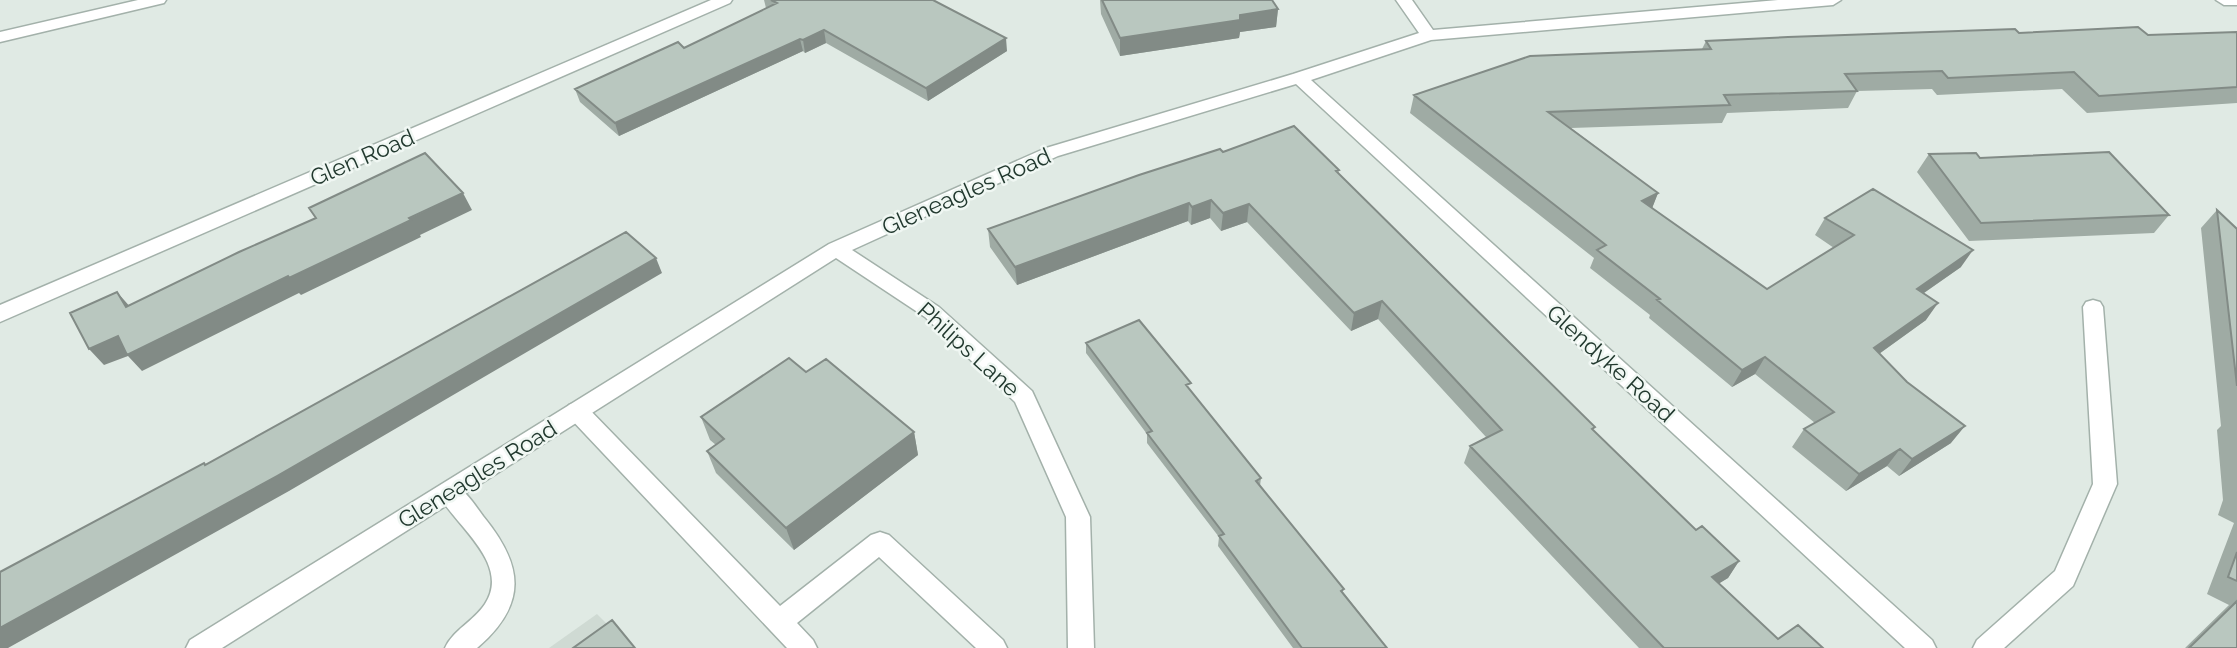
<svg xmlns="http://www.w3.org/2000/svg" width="2237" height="648" font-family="Raleway,sans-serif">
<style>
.built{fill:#cfdad3}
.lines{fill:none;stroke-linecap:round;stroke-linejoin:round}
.service-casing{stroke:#a3b1aa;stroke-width:3}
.minor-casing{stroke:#a3b1aa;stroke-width:3}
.service{fill:#fff;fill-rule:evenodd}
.minor{fill:#fff;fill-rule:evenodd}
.wall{fill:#9faba4}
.shaded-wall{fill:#828b86}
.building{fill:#b9c7bf;stroke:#828b86;stroke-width:2}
.labels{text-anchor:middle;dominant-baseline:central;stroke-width:5;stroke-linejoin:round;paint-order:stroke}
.street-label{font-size:23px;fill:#22392f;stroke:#f0f7f3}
</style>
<rect width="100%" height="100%" fill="#e0eae4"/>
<path class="built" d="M 597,614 L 631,648 L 549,648 Z"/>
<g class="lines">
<defs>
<path id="service" d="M 577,402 L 585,405 L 780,606 L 871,535 L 880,532 L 889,535 L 1003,640 L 1007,648 L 976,648 L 879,557 L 797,623 L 813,640 L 817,648 L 787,648 L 569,417 L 566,411 L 569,405 Z
M 449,482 C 464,487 474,504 483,516 C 524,566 528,604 477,648 L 445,648 C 453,630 474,621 485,604 C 512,563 453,524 437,492 L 441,485 Z"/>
<path id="minor" d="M 138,0 L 166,0 L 164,3 L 0,42 L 0,32 Z
M 711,0 L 732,0 L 730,3 L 0,322 L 0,305 Z
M 1396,0 L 1412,0 L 1433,30 L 1778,0 L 1841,0 L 1833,5 L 1431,40 L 1311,80 L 1932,640 L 1936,648 L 1905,648 L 1296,84 L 1058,156 L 852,250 L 939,307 L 1032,391 L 1090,517 L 1094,648 L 1068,648 L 1066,517 L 1015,402 L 925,317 L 836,258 L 222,648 L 186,648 L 190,640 L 829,244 L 1046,148 L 1293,74 L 1419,33 Z
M 2216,0 L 2237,0 L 2237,5 L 2224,5 Z
M 2093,300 L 2100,302 L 2103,307 L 2117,484 L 2073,586 L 2004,648 L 1973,648 L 1977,640 L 2055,571 L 2093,484 L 2083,307 L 2086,302 Z"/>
</defs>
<use href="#service" class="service-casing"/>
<use href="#minor" class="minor-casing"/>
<use href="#service" class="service"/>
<use href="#minor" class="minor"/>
</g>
<path class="wall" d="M 764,0 L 933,0 L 1007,51 L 928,101 L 826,43 L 805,53 L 803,51 L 619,136 L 580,102 L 575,89 L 684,48 L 766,8 Z
M 1100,0 L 1272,0 L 1278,9 L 1276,27 L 1240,32 L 1239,38 L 1120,56 L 1101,14 Z
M 2237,32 L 2237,103 L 2087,113 L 2062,89 L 1937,95 L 1932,89 L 1857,91 L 1848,108 L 1727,113 L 1722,123 L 1571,128 L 1658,193 L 1652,208 L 1767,289 L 1834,248 L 1815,235 L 1825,218 L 1961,267 L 1924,293 L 1926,320 L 1879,354 L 1951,443 L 1899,476 L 1887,466 L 1846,491 L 1792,447 L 1804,429 L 1815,423 L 1755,374 L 1732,387 L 1649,318 L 1650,315 L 1590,268 L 1594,258 L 1410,113 L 1414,95 L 1702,49 L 1706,41 L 2019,33 L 2148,35 Z
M 1223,152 L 1339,170 L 1338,174 L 1593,431 L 1696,530 L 1739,561 L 1728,578 L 1719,583 L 1778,639 L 1823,648 L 1639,648 L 1464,463 L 1470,446 L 1486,437 L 1378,319 L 1351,331 L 1247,222 L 1221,231 L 1210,218 L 1191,225 L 1188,221 L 1017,285 L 990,247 L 988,229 Z
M 1929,154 L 2169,215 L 2154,233 L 1969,241 L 1917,172 Z
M 2217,210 L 2237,229 L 2237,648 L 2185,648 L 2229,605 L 2207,594 L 2234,523 L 2218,515 L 2223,500 L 2217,430 L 2221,426 L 2201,228 Z
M 1086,343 L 1190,390 L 1261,478 L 1260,486 L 1387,648 L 1293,648 L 1218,546 L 1219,537 L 1147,443 L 1147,434 L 1086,353 Z
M 806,372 L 914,432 L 918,455 L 794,550 L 716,473 L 707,451 L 716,445 L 710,440 L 701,417 Z"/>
<path class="shaded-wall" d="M 1278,9 L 1276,27 L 1240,32 L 1239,38 L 1120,56 L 1120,38 L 1240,15 Z
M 824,30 L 826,43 L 805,53 L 803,40 Z
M 1006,38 L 1007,51 L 928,101 L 926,88 Z
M 800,39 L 803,51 L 619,136 L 615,123 Z
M 463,193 L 472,210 L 420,235 L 421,237 L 301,295 L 299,293 L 142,371 L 128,356 L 104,365 L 89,349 L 118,336 L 288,276 Z
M 1658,193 L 1651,211 L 1642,201 Z
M 1211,200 L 1210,218 L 1191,225 L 1192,207 Z
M 1189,203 L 1188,221 L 1017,285 L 1015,267 Z
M 1249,204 L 1247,222 L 1221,231 L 1223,213 Z
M 1973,250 L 1961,267 L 1905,306 L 1917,289 Z
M 656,258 L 662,273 L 289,491 L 8,648 L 0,648 L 0,628 Z
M 117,292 L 132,309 L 126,307 Z
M 1382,301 L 1378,319 L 1351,331 L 1354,313 Z
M 1938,303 L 1926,320 L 1862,366 L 1874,348 Z
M 1765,357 L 1755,374 L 1732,387 L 1742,370 Z
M 1965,426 L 1951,443 L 1899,476 L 1912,459 Z
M 914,432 L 918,455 L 794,550 L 786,528 Z
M 1900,449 L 1887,466 L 1846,491 L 1859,474 Z
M 1739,561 L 1728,578 L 1702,594 L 1712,577 Z"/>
<path class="building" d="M 771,0 L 933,0 L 1006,38 L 926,88 L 824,30 L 803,40 L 800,39 L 615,123 L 575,89 L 678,42 L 684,48 L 777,3 Z
M 1102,0 L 1272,0 L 1278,9 L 1240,15 L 1240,20 L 1120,38 Z
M 2138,27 L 2148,35 L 2237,32 L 2237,87 L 2099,96 L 2074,72 L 1948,78 L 1942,71 L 1845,74 L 1857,91 L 1724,95 L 1730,105 L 1548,112 L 1658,193 L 1642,201 L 1767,289 L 1854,235 L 1825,218 L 1873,189 L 1973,250 L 1917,289 L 1938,303 L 1874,348 L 1907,382 L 1965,426 L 1912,459 L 1900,449 L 1859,474 L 1804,429 L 1834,412 L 1765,357 L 1742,370 L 1657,300 L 1660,299 L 1597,250 L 1606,245 L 1414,95 L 1530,56 L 1711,49 L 1706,41 L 1788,37 L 2015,29 L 2019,33 Z
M 1294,126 L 1339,170 L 1336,171 L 1595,427 L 1592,429 L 1696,530 L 1702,526 L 1739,561 L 1712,577 L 1778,639 L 1798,625 L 1823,648 L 1664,648 L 1470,446 L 1502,430 L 1382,301 L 1354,313 L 1249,204 L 1223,213 L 1211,200 L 1192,207 L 1189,203 L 1015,267 L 988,229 L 1139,175 L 1220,149 L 1223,152 Z
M 2109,152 L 2169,215 L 1981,223 L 1929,154 L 1976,153 L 1980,158 Z
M 425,153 L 463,193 L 409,218 L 411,220 L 289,278 L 288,276 L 127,355 L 118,336 L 89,349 L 70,313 L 117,292 L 126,307 L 239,252 L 316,218 L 309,208 Z
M 2217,210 L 2237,229 L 2237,386 Z
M 626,232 L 656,258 L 277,476 L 0,628 L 0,572 L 204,463 L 205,465 Z
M 1139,320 L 1191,383 L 1186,385 L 1261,478 L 1256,481 L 1344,589 L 1341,591 L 1387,648 L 1302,648 L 1219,536 L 1224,534 L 1147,433 L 1152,431 L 1086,343 Z
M 789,358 L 806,372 L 826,359 L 914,432 L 786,528 L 707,451 L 724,439 L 701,417 Z
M 2237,552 L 2237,581 L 2228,577 Z
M 2237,601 L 2237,648 L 2189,648 Z
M 612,620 L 635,648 L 573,648 Z"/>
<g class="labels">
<g class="street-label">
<text transform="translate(362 157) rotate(-23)">Glen Road</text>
<text transform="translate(966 191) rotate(-24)">Gleneagles Road</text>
<text transform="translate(969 349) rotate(42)">Philips Lane</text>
<text transform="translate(1611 363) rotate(42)">Glendyke Road</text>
<text transform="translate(477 474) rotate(-32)">Gleneagles Road</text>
</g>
</g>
</svg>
